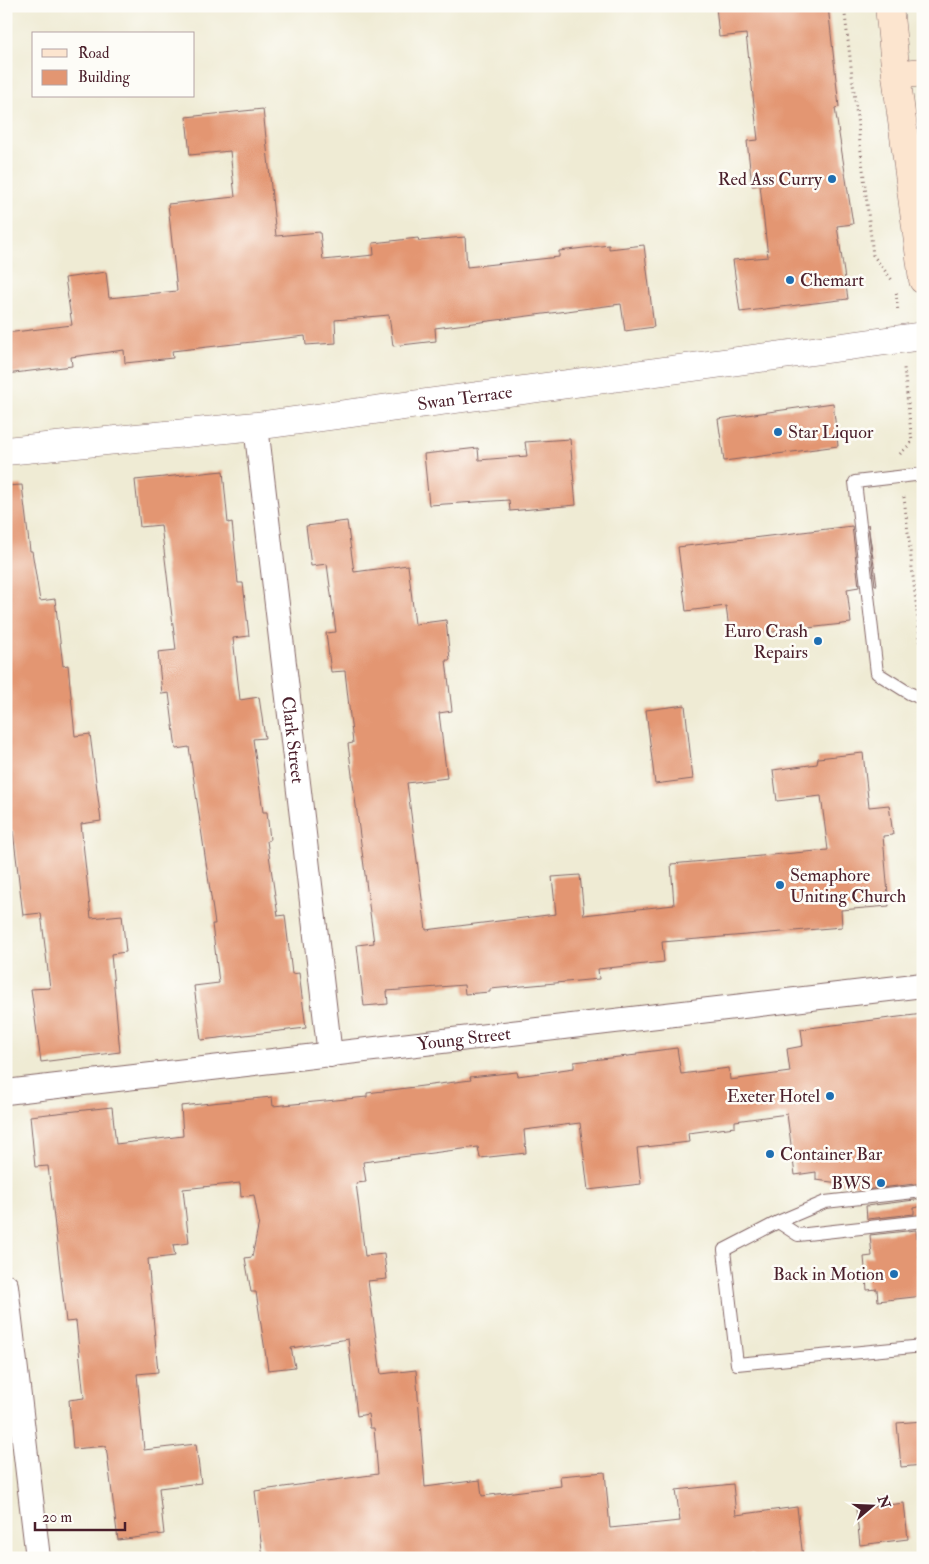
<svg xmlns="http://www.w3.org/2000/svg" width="929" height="1564" font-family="'IM FELL Double Pica',serif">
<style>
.building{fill:#e39672}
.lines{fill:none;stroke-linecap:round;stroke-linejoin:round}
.service-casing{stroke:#846666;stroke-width:14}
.minor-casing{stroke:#846666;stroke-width:26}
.tertiary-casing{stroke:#846666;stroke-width:29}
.secondary-casing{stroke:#846666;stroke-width:29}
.path{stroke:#846666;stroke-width:3;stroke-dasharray:1 4;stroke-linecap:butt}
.service{stroke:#fff;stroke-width:12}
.minor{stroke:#fff;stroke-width:24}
.tertiary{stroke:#fff;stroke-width:28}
.secondary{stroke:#fce5cf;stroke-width:28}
.poi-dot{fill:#1f6fb2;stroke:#fdfcf7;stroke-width:2}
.labels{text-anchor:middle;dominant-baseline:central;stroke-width:5;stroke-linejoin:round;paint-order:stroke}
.poi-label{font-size:18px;fill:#4a1f2b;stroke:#fdfcf7;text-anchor:end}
.street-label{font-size:18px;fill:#4a1f2b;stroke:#fdfcf7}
</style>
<rect width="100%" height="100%" fill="#fdfcf7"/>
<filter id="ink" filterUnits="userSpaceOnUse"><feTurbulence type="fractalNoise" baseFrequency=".02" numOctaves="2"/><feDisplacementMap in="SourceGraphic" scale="10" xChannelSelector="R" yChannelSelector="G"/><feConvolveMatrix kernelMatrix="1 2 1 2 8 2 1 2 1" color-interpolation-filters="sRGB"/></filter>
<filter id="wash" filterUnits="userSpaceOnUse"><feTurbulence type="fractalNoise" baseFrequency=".0096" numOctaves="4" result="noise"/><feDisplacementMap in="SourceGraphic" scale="20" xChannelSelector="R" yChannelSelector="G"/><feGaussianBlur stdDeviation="1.12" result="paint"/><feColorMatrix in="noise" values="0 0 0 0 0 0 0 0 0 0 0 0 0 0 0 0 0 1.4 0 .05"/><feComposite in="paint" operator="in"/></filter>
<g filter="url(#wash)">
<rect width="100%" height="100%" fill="#efebd4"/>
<g id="blocks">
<path class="building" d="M 716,6 L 828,6 L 839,107 L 835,108 L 853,224 L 837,226 L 848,299 L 740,312 L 733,260 L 768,257 L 760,185 L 752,186 L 747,141 L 758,140 L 746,34 L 719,37 Z
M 263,109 L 276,236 L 320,232 L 323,260 L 374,255 L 373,243 L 418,238 L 419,241 L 465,237 L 467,267 L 559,257 L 559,251 L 609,245 L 609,249 L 644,245 L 654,327 L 625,331 L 621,304 L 435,328 L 436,341 L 393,346 L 389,315 L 335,320 L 336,343 L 306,345 L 305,336 L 172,351 L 173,358 L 125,363 L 124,350 L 71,357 L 72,366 L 6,374 L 6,333 L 72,325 L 65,278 L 106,272 L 109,298 L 177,291 L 168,204 L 235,197 L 230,151 L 190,155 L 186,117 Z
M 833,403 L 838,446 L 724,461 L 718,419 Z
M 570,439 L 576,505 L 510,511 L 509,500 L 429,505 L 424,454 L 478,448 L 479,460 L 527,456 L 525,442 Z
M 223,471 L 228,523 L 232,522 L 238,583 L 243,583 L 249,636 L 233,638 L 240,700 L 259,697 L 265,738 L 253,739 L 263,812 L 267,812 L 270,840 L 267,841 L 278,916 L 285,915 L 292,974 L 299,973 L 306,1028 L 201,1040 L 194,986 L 219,983 L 212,924 L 215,924 L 189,747 L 176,749 L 169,693 L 162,694 L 158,652 L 176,650 L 161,525 L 140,527 L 135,480 Z
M 22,485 L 30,551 L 32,551 L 40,601 L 55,599 L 63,666 L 68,665 L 75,736 L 90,734 L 101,821 L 81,824 L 91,918 L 122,915 L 126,952 L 111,954 L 120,1052 L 41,1062 L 31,989 L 50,988 L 41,913 L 23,915 L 13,831 L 6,832 L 6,486 Z
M 347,521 L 354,572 L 408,565 L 415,624 L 446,620 L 450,660 L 446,660 L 452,711 L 439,713 L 447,778 L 407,783 L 426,930 L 556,914 L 552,877 L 580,875 L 584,915 L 674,905 L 671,864 L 828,850 L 821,796 L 777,801 L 773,770 L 817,764 L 818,758 L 863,753 L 869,807 L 889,805 L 893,835 L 883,836 L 889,906 L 841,910 L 842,927 L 662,942 L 664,962 L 598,969 L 599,979 L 490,989 L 490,992 L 465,994 L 464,985 L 387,991 L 388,1004 L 364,1006 L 357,945 L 374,943 L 348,744 L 353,743 L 345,671 L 331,672 L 326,633 L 336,632 L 327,564 L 311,566 L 306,526 Z
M 868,524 L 877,585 L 875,585 Z
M 852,526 L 859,587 L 847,589 L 851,623 L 730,637 L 726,606 L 686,611 L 678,547 Z
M 685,705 L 693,779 L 655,784 L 646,710 Z
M 923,1014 L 923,1183 L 864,1190 L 863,1186 L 816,1180 L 816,1172 L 795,1175 L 787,1114 L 735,1121 L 735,1127 L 688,1133 L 689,1142 L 637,1148 L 641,1184 L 588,1190 L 580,1123 L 524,1130 L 526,1153 L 480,1158 L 478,1147 L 363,1162 L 366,1182 L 356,1183 L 365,1256 L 384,1254 L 387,1279 L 368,1281 L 381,1374 L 416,1370 L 425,1487 L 480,1480 L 482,1496 L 561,1486 L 560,1476 L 605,1472 L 610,1528 L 680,1521 L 676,1490 L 733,1484 L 736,1515 L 797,1507 L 803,1558 L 754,1558 L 753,1554 L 720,1558 L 263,1558 L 255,1491 L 378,1474 L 374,1428 L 370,1428 L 368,1414 L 357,1416 L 348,1339 L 291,1348 L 295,1367 L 268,1370 L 256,1292 L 251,1292 L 245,1258 L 252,1257 L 259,1222 L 254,1195 L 241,1197 L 240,1183 L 183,1189 L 189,1243 L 173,1245 L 175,1256 L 148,1259 L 158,1372 L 137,1374 L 144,1450 L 196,1444 L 201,1483 L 159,1488 L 164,1534 L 118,1540 L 106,1446 L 73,1449 L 69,1400 L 84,1398 L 76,1321 L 66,1322 L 48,1166 L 35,1167 L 30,1116 L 112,1107 L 116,1144 L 183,1136 L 181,1106 L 272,1097 L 273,1106 L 367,1097 L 367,1093 L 471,1080 L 470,1077 L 517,1072 L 518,1076 L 574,1068 L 574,1062 L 637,1055 L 637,1053 L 677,1048 L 681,1074 L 729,1068 L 730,1080 L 790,1072 L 787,1049 L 803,1046 L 801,1029 Z
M 923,1199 L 923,1206 L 914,1208 L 914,1214 L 867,1219 L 866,1206 Z
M 916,1230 L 919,1259 L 923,1259 L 923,1296 L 878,1301 L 877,1289 L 867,1290 L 864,1257 L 872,1256 L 870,1235 Z
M 923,1421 L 923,1465 L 901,1467 L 897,1423 Z
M 904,1503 L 908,1539 L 860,1545 L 856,1509 Z"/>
</g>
</g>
<g filter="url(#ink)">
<use href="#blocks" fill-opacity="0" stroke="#846666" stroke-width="1"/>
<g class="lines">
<defs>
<path id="service" d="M 923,474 L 855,482 L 877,673 L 909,693 L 923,699
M 923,1191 L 825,1202 L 778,1222 L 798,1235 L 923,1221
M 778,1222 L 724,1250 L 737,1364 L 923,1346"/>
<g id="minor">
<path id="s1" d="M 256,426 L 330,1055"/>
<path id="s2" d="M 6,1092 L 923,985"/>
<path d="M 6,1286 L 38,1558"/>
</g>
<g id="tertiary">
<path id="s3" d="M 6,451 L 256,426 L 923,336"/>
</g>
<path id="secondary" d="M 889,6 L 896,75 L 923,280
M 896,75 L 923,72"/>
</defs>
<use href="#service" class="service-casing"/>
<use href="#minor" class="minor-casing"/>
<use href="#tertiary" class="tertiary-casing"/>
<use href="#secondary" class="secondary-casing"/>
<path class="path" d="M 844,6 L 873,255 L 892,280
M 896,293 L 898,312
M 900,454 L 912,442 L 904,368
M 904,497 L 923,665"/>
<use href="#service" class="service"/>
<use href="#minor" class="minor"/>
<use href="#tertiary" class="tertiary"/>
<use href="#secondary" class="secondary"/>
</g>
</g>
<g class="poi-dot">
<circle cx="832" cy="179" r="5"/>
<circle cx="790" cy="280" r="5"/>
<circle cx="778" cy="432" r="5"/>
<circle cx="818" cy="641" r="5"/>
<circle cx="780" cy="885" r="5"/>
<circle cx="830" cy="1096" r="5"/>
<circle cx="770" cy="1154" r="5"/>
<circle cx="881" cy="1183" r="5"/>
<circle cx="894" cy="1274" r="5"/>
</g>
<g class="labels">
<g class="poi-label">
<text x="822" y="179">Red Ass Curry</text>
<text x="800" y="280" text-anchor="start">Chemart</text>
<text x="788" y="432" text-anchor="start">Star Liquor</text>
<text x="808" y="631">Euro Crash<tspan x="808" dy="21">Repairs</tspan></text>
<text x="790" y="875" text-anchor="start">Semaphore<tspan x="790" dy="21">Uniting Church</tspan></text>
<text x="820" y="1096">Exeter Hotel</text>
<text x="780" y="1154" text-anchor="start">Container Bar</text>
<text x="871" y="1183">BWS</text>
<text x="884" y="1274">Back in Motion</text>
</g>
<g class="street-label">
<text stroke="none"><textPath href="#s3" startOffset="462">Swan Terrace</textPath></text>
<text stroke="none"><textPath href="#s1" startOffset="316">Clark Street</textPath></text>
<text stroke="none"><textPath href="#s2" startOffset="461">Young Street</textPath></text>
</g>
</g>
<rect width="929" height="1564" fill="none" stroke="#fdfcf7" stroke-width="25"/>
<rect x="32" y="32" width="162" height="65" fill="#fdfcf7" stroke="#b5a4a5"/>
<rect x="42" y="49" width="25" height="8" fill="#fce5cf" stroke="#b5a4a5"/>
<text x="78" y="58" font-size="15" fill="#4a1f2b">Road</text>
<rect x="42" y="70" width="25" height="15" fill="#e39672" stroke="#b5a4a5"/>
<text x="78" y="82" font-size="15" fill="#4a1f2b">Building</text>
<g transform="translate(872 1506) rotate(71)" stroke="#fdfcf7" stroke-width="4" paint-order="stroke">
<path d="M0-4L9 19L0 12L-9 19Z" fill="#4a1f2b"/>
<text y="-8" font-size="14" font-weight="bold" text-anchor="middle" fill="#4a1f2b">N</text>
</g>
<path d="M35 1522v8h90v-8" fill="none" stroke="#4a1f2b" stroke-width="2.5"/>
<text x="42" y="1522" font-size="15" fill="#4a1f2b" stroke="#fdfcf7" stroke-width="4" paint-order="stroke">20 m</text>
</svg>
